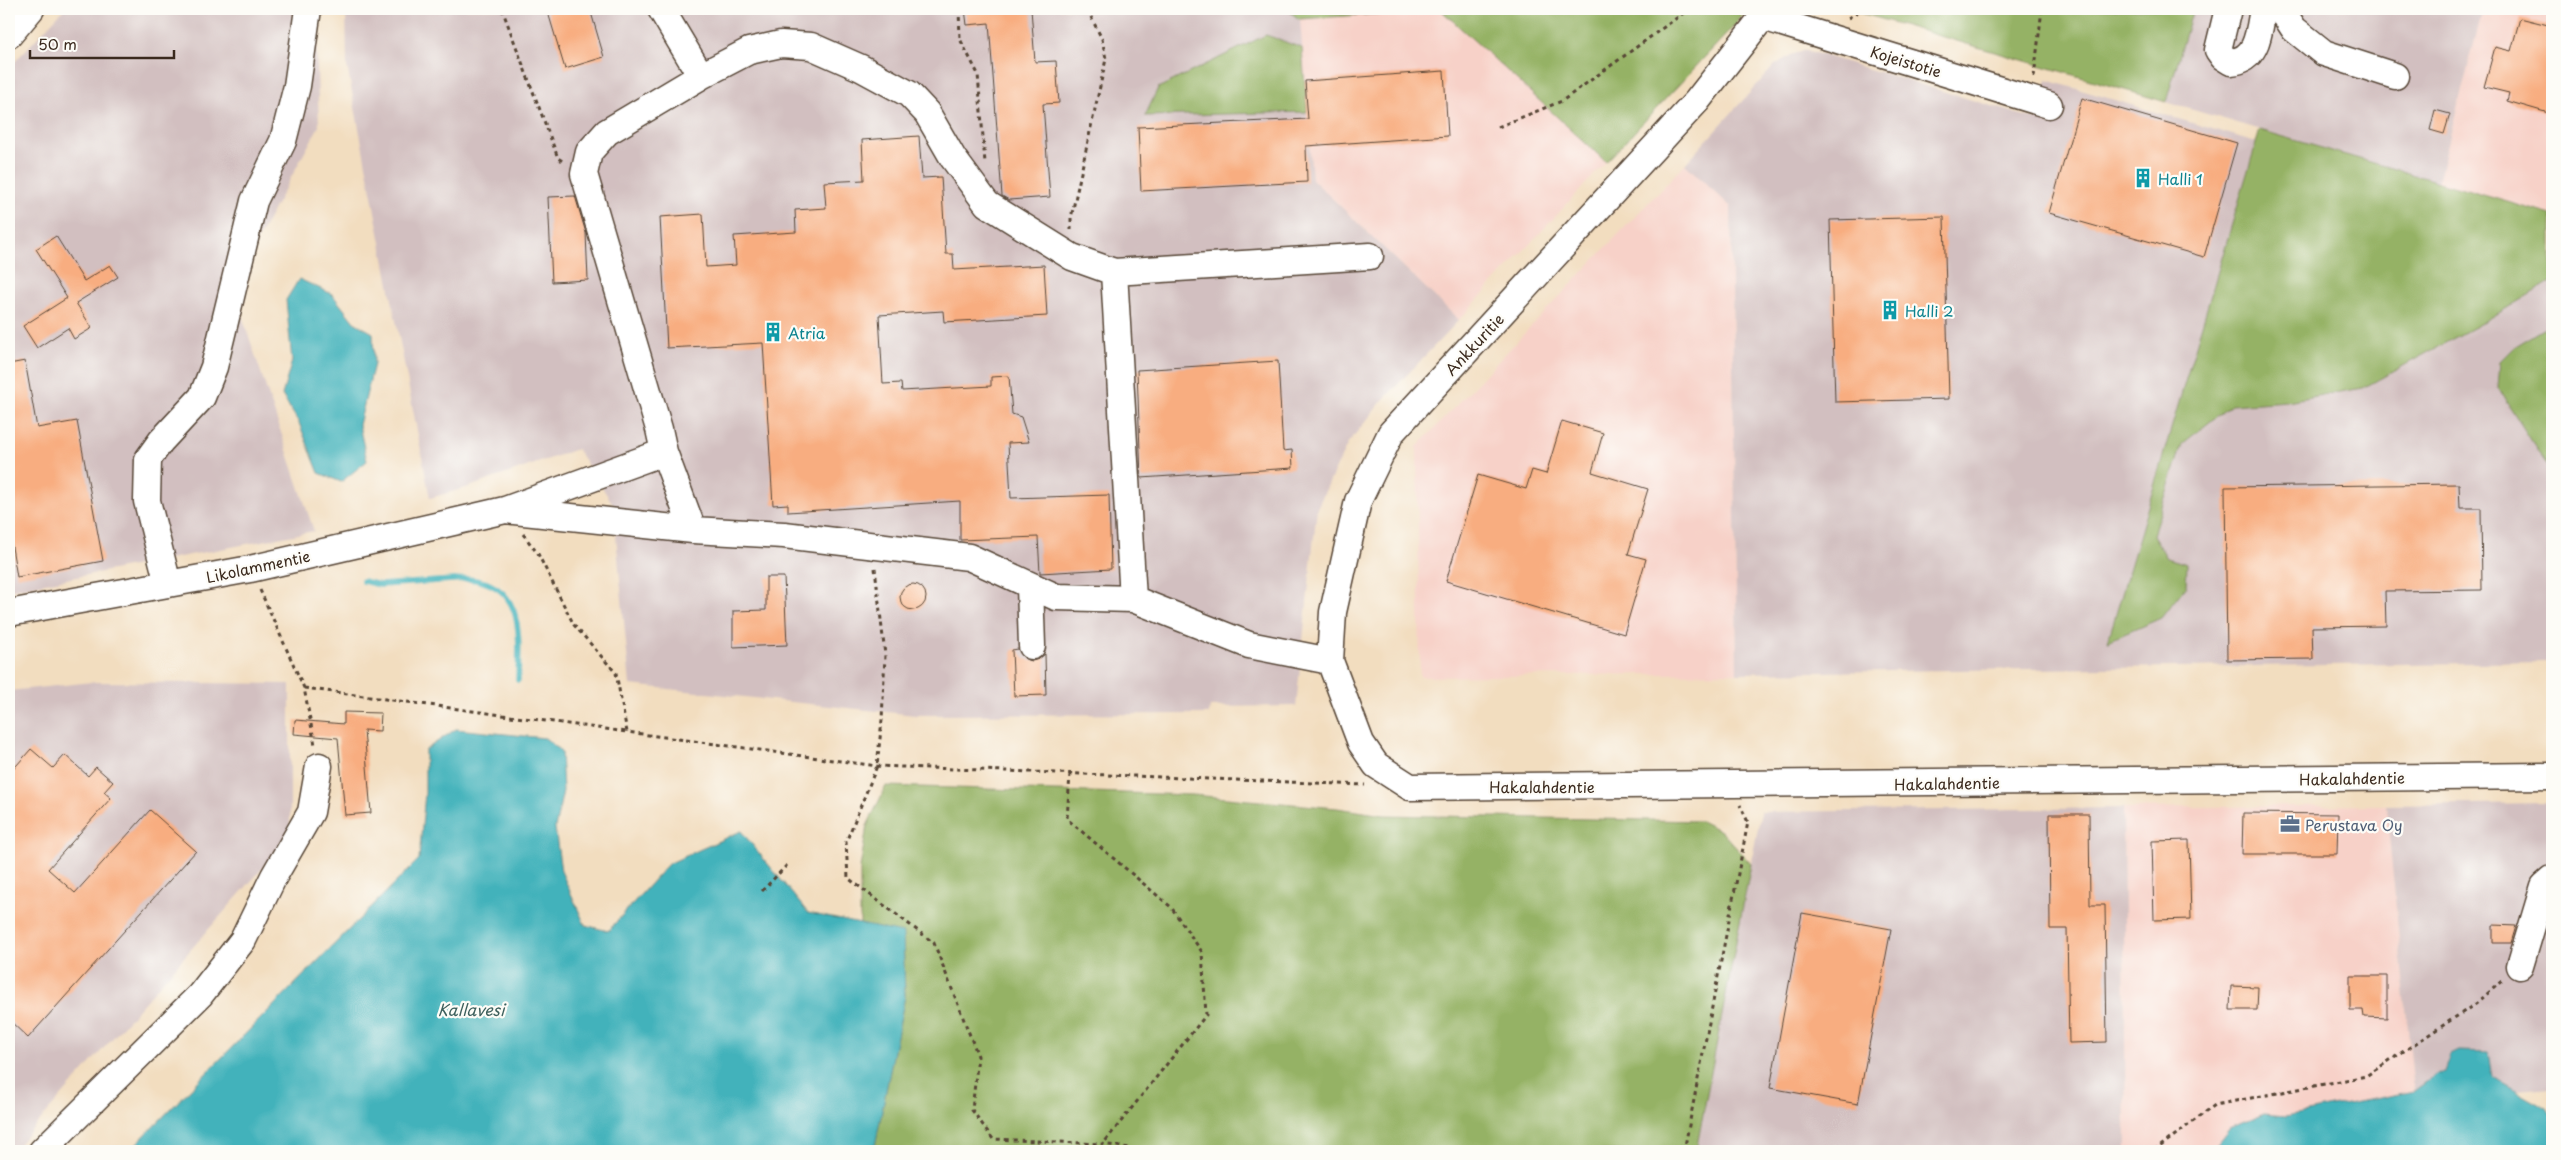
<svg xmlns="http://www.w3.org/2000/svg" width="2561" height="1160" font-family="'Playpen Sans',sans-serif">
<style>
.built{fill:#f7d1c8}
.industrial{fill:#d2bfc0}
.forest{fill:#95b265;stroke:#686e42}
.water{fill:#42b2bb;stroke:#3e6e6c}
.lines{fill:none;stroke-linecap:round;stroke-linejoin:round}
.stream{stroke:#42b2bb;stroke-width:5.5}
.building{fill:#f8ad80}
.minor-casing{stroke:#564536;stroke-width:29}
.path{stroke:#564536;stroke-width:3;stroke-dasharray:4 4;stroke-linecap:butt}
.minor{stroke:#fff;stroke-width:26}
.labels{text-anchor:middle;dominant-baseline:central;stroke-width:4.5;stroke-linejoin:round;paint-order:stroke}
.street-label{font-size:15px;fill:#3b2a1e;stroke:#fdfcf7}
.culture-label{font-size:15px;fill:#0d838f;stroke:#fdfcf7;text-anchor:start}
.service-label{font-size:15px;fill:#4e5e75;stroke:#fdfcf7;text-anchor:start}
.water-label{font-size:16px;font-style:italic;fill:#3e605d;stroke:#fdfcf7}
</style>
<rect width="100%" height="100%" fill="#fdfcf7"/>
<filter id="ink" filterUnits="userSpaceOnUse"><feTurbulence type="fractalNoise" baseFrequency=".02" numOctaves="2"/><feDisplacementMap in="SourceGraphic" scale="10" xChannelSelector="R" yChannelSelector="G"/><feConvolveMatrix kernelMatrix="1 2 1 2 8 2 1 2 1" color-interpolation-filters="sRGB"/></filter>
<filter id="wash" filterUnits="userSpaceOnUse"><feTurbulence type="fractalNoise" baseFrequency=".0096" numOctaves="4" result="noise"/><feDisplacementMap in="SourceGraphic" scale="20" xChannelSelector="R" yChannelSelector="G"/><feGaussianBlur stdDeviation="1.12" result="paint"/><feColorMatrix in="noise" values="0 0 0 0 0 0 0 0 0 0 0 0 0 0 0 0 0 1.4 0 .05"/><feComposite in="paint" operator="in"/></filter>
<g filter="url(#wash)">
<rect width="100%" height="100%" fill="#f2ddbf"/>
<path class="built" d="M 2483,9 L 2552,9 L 2552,216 L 2438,182 Z
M 1441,10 L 1606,162 L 1459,320 L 1312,179 L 1299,19 Z
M 1685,164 L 1731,207 L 1737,673 L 1420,677 L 1417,447 Z
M 2386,805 L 2414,1091 L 2286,1116 L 2264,1114 L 2230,1128 L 2212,1151 L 2126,1151 L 2123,808 Z"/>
<path class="industrial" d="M 64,9 L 315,9 L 319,126 L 232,286 L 314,531 L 9,590 L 9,68 Z
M 346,9 L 1747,9 L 1737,23 L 1606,162 L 1441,10 L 1300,19 L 1312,179 L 1459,320 L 1383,400 L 1348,443 L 1317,508 L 1296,706 L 1210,707 L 1209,714 L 915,715 L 630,685 L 613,504 L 577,449 L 469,487 L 430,498 L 347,66 Z
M 2193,9 L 2483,9 L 2438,182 L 2166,102 Z
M 1806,50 L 2035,119 L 2047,80 L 2256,142 L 2245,180 L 2552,272 L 2552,662 L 1737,673 L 1731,207 L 1685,164 L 1775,65 L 1791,55 Z
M 92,682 L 290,684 L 290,837 L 13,1151 L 9,1151 L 9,691 Z
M 2552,803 L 2552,1087 L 2516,1090 L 2451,1055 L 2445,1072 L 2437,1074 L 2414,1091 L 2386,805 Z
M 2123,808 L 2126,1151 L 1696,1151 L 1761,812 Z"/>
<path class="forest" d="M 1286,9 L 1747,9 L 1737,23 L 1606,162 L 1441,10 L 1299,19 Z
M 1847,9 L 2193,9 L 2166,102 Z
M 1266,35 L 1302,48 L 1307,112 L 1145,116 L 1158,88 Z
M 2260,130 L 2552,215 L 2552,281 L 2487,320 L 2363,388 L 2287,401 L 2231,405 L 2182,444 L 2153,535 L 2167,558 L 2187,564 L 2186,586 L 2161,618 L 2108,641 Z
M 2552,324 L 2552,473 L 2498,388 L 2500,361 L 2514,347 Z
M 886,786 L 1193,795 L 1337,808 L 1384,815 L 1701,821 L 1721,831 L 1751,864 L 1696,1151 L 874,1151 L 905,996 L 903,934 L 860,924 L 860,868 L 867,826 Z"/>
<path class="water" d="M 299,279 L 332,294 L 354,322 L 373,333 L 374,364 L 359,425 L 367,461 L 341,482 L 319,473 L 299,423 L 282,395 L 292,361 L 286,300 Z
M 456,729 L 545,738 L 561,751 L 563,791 L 555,828 L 561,871 L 585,925 L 608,931 L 668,864 L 741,831 L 808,913 L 903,933 L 905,996 L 874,1151 L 129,1151 L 419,859 L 425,793 L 425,750 Z
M 2459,1051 L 2488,1052 L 2492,1077 L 2547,1108 L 2552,1116 L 2552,1151 L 2212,1151 L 2230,1128 L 2264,1114 L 2286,1116 L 2414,1091 L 2437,1074 L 2445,1072 L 2451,1055 Z"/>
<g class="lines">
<path class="stream" d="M 363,581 L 380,585 L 468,579 C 526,584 519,636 518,680"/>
</g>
<g id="blocks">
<path class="building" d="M 547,9 L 590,9 L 604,57 L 565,69 Z
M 965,9 L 1031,9 L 1035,62 L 1056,61 L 1059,103 L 1043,104 L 1050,197 L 1009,200 L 1002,196 L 989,23 L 967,25 Z
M 2520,18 L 2552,26 L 2552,114 L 2507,101 L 2509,93 L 2484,87 L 2495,47 L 2511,51 Z
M 1444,71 L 1448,136 L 1306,146 L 1307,182 L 1141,191 L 1138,127 L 1308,119 L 1305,81 Z
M 2082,98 L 2237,143 L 2204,257 L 2049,213 Z
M 2435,110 L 2450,114 L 2444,134 L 2430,130 Z
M 919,136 L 922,178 L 941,177 L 946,254 L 953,254 L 954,270 L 1044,265 L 1047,316 L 944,322 L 943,311 L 879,315 L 883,384 L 901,383 L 902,391 L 991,386 L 991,377 L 1009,376 L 1012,414 L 1021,417 L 1029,442 L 1008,443 L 1011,498 L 1109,495 L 1111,569 L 1040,573 L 1038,537 L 960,540 L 960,501 L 788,512 L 788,504 L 773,505 L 763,343 L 667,348 L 660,217 L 703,214 L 706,267 L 736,265 L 734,236 L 796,232 L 795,210 L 826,208 L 824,182 L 864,180 L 862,140 Z
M 575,196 L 586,233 L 588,280 L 552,282 L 548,197 Z
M 1944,217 L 1949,399 L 1835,402 L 1830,220 Z
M 56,236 L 84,281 L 110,265 L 118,277 L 76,303 L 92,328 L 74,339 L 68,328 L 37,348 L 23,326 L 67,298 L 36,249 Z
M 25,361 L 37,428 L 77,421 L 103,561 L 17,577 L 9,529 L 9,364 Z
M 1278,361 L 1283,451 L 1292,450 L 1293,468 L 1141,478 L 1137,370 Z
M 1562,421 L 1603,433 L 1592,472 L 1648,489 L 1628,554 L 1646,559 L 1624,634 L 1446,581 L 1478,475 L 1526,489 L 1532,470 L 1546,474 Z
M 2459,484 L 2460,508 L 2481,508 L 2482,590 L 2385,591 L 2386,626 L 2312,627 L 2313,659 L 2227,660 L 2225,487 Z
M 766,577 L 784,577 L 787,645 L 733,647 L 733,611 L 766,610 Z
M900 597a13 13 0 1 1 26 0a13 13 0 1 1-26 0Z
M 1018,649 L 1025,659 L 1032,661 L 1039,659 L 1045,654 L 1046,695 L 1014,696 L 1012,650 Z
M 344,712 L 381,713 L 380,731 L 364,730 L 371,813 L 345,815 L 338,738 L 294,734 L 295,720 L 344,724 Z
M 31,749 L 53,768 L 65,755 L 88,776 L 96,767 L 113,782 L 104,792 L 111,798 L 48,869 L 75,893 L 150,810 L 196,851 L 28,1038 L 9,1020 L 9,774 Z
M 2243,813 L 2338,814 L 2337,854 L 2242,854 Z
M 2049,814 L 2089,814 L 2090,905 L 2105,905 L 2107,1042 L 2069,1043 L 2067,929 L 2050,929 Z
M 2189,840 L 2191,919 L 2154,920 L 2152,841 Z
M 1802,913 L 1891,929 L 1858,1104 L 1770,1088 Z
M 2493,925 L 2516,926 L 2511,943 L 2493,943 Z
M 2350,976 L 2387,976 L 2387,1018 L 2364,1017 L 2363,1010 L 2350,1010 Z
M 2231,986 L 2258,987 L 2257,1010 L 2230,1010 Z"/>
</g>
</g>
<g filter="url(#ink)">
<use href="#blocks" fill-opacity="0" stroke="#564536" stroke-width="1"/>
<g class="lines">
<defs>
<path id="minor" d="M 661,9 L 701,76
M 1769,9 L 1697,101 L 1391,433 L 1358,501 L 1333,612 L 1330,661 L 1361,743 L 1376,765 L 1410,787 L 2552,776
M 2228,9 L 2218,50 L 2223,57 L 2231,62 C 2258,60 2259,31 2263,9
M 2281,9 L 2294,29 L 2324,53 L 2395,76
M 1763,17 L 2049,105
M 9,35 L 31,9
M 1114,272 L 1133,599 L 1249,645 L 1330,661
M 664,452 L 659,429 L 584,174 L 589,152 L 607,132 L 701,76 L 749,51 L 781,44 L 811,46 L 861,68 L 909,94 L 927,113 L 953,158 L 987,204 L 1072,257 L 1114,272 L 1370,256
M 693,530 L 784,535 L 969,557 L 1056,597 L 1133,599
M 168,584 L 147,501 L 148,459 L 161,441 L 202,397 L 214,367 L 254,201 L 283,141 L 297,86 L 308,9
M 1030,586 L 1032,646
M 9,613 L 250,569 L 505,510 L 664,452 L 693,530 L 505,510
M 2520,966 L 2544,886 L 2552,879
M 42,1151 L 200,995 L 243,940 L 274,876 L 311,812 L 319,766"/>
</defs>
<use href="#minor" class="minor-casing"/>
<path class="path" d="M 502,9 L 558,158 L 564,162
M 959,9 L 960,39 L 978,74 L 985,163
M 1848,18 L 1862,9
M 2034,77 L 2042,9
M 1498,127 L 1562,101 L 1689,9
M 1071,230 L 1071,218 L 1106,59 L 1102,39 L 1087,9
M 523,534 L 538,554 L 574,625 L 616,673 L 627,732 L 877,766 L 1365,785
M 875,568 L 885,655 L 882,720 L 877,766 L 846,842 L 848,878 L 934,943 L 978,1056 L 972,1110 L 993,1139 L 1102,1144 L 1150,1151
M 260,590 L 304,688 L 315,745
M 304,688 L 627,732
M 1070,774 L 1067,819 L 1171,907 L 1202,952 L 1206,1015 L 1103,1144
M 762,891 L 787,865
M 1684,1151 L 1748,822 L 1740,805
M 2154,1151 L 2215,1105 L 2366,1076 L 2477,1003 L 2504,979"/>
<use href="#minor" class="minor"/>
</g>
</g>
<defs>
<symbol id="building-bare" viewBox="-9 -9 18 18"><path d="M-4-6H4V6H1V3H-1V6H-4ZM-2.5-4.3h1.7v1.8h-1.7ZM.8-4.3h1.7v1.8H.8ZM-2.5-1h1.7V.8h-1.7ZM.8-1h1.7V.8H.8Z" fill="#0f9aa8" stroke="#fdfcf7" stroke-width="2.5" paint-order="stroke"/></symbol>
<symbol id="office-bare" viewBox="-9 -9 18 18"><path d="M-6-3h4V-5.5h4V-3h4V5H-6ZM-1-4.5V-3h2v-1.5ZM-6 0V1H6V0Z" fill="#5c6f8a" stroke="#fdfcf7" stroke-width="2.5" paint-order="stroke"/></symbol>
</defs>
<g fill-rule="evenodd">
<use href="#building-bare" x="2129" y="164" width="28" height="28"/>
<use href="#building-bare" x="1876" y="296" width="28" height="28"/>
<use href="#building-bare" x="759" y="318" width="28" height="28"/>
<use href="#office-bare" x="2276" y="810" width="28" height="28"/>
</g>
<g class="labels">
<g class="street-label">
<text transform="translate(1906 61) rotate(17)">Kojeistotie</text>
<text transform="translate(1474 344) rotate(-47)">Ankkuritie</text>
<text transform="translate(258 566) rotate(-12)">Likolammentie</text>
<text transform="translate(2352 778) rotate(-1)">Hakalahdentie</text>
<text transform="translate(1947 783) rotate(-1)">Hakalahdentie</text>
<text x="1542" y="786">Hakalahdentie</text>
</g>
<g class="culture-label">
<text x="2158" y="178">Halli 1</text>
<text x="1905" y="310">Halli 2</text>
<text x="788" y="332">Atria</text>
</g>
<g class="service-label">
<text x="2305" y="824">Perustava Oy</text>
</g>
<g class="water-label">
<text x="471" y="1009">Kallavesi</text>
</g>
</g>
<rect width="2561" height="1160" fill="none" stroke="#fdfcf7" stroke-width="30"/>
<path d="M30 50v8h144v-8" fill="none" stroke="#3b2a1e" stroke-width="2.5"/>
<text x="38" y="50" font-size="15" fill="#3b2a1e" stroke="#fdfcf7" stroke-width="4" paint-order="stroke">50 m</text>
</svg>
